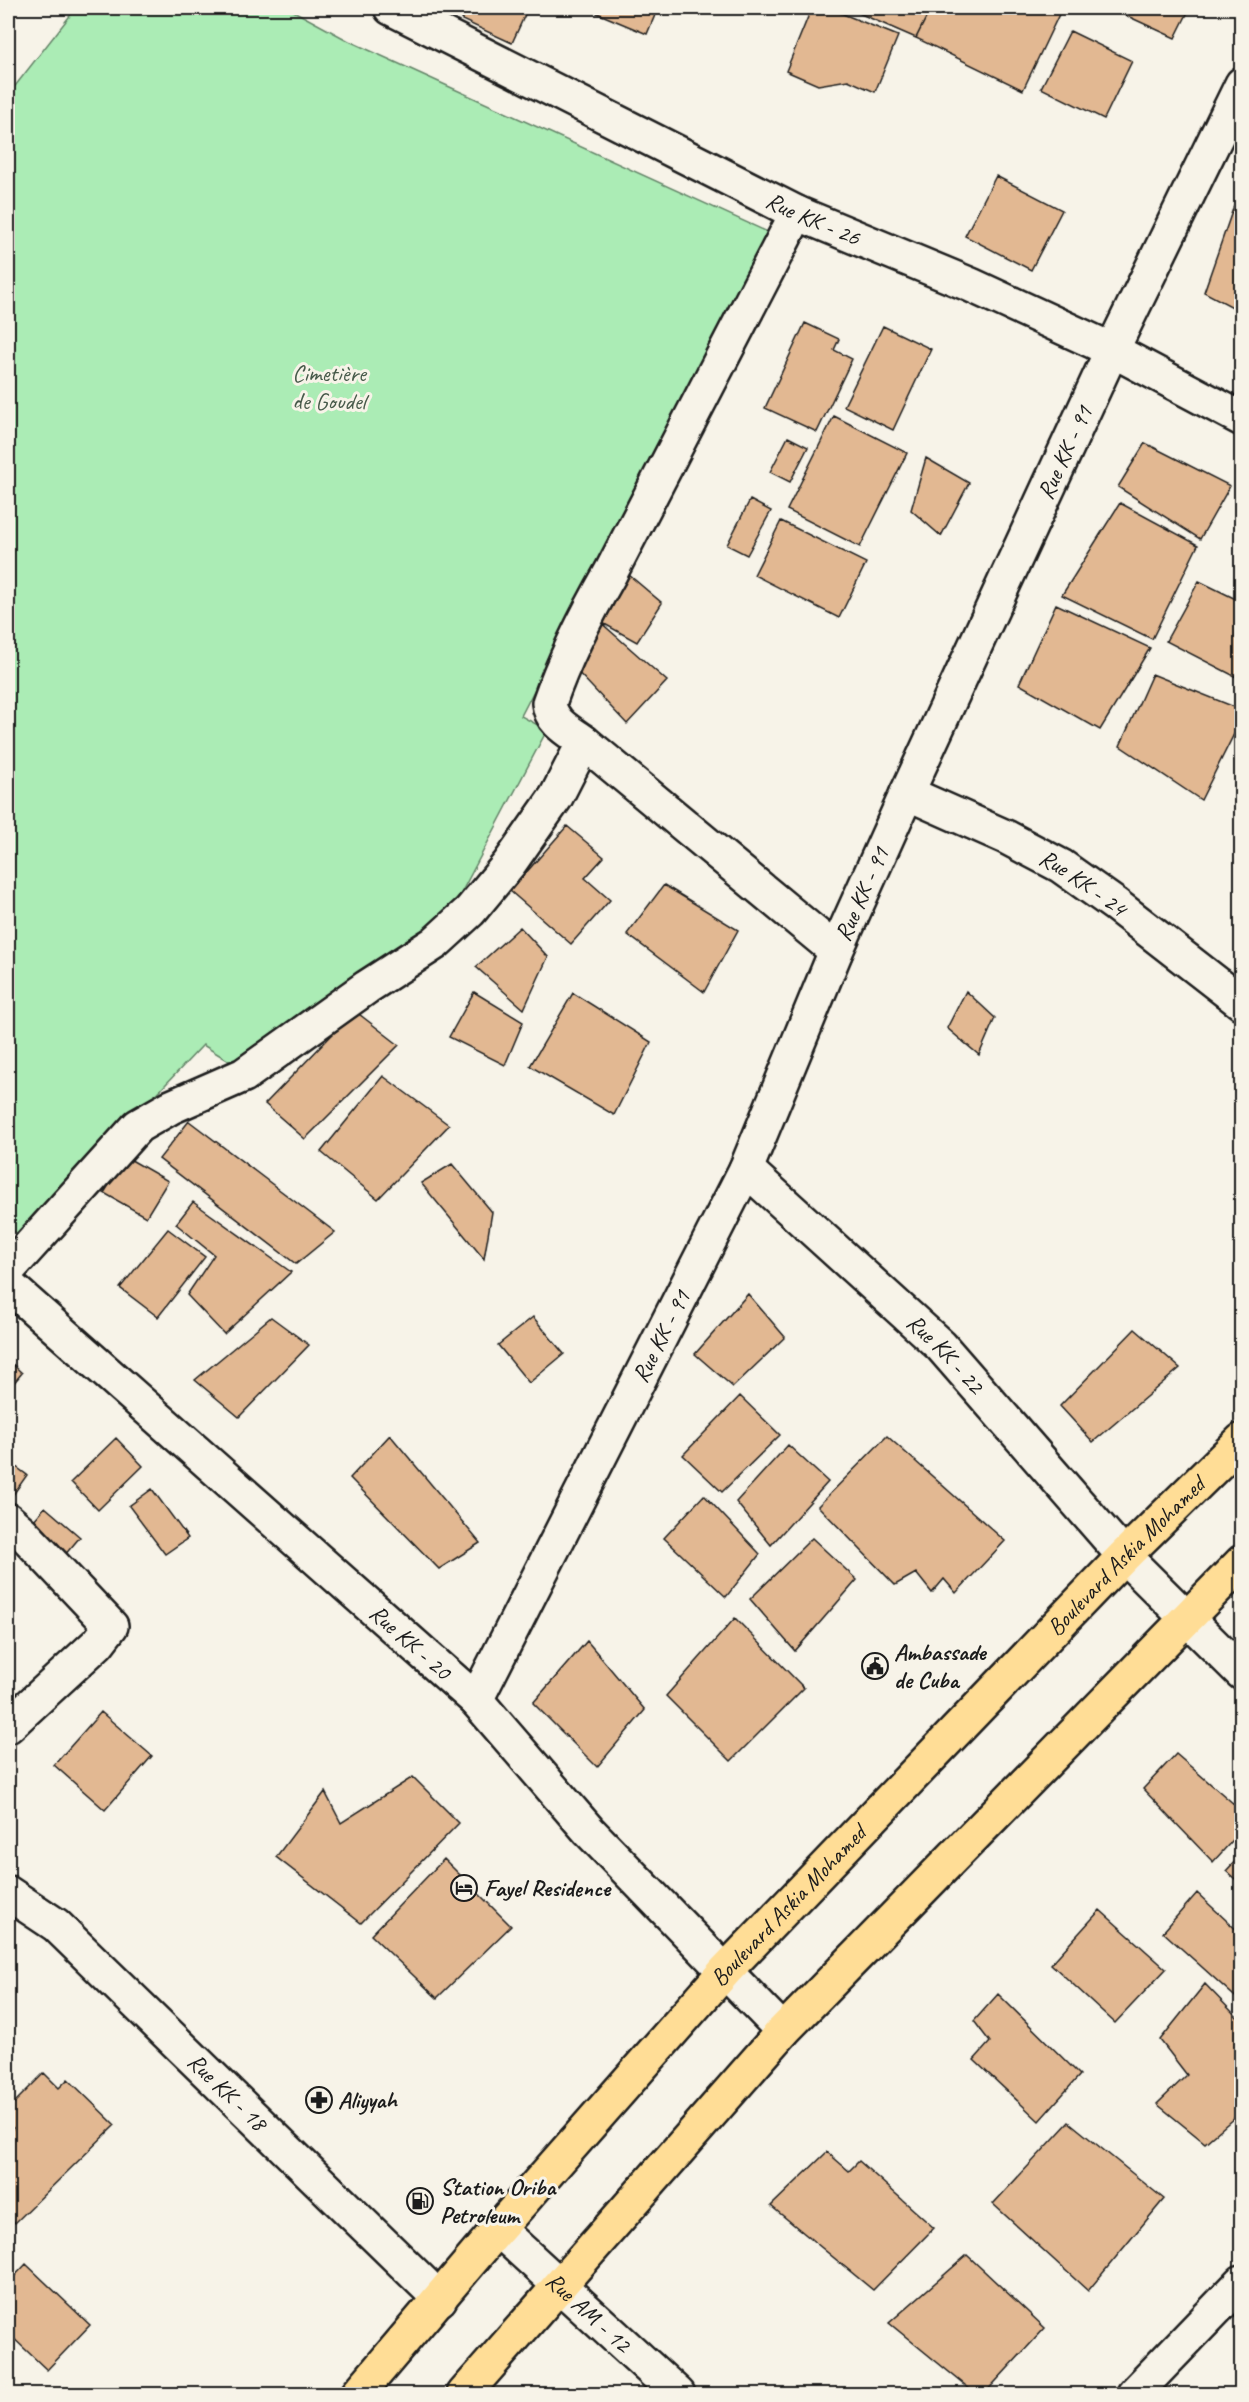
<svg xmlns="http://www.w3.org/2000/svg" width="1249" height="2402" font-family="Caveat,sans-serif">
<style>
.green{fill:#abecb5;stroke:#648468;stroke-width:1.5}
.building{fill:#e2b892;stroke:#1c1c1c;stroke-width:1.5}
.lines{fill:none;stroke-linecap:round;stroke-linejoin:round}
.minor-casing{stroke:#1c1c1c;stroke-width:38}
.primary-casing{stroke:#1c1c1c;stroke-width:38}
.minor{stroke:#f7f3e8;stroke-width:33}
.primary{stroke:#ffdd96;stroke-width:33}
.labels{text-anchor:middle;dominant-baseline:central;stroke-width:6;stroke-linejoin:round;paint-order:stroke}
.street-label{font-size:24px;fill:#1c1c1c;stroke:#f7f3e8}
.park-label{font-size:24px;fill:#475a4a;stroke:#f7f3e8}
.poi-label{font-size:24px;font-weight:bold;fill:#1c1c1c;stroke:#f7f3e8;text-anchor:start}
</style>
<rect width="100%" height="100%" fill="#f7f3e8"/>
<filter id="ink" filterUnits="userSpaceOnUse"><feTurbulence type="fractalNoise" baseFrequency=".0167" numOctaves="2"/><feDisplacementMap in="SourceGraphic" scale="12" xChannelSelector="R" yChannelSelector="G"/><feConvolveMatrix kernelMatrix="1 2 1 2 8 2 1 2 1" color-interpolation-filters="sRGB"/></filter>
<g filter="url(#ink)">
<path class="green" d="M 76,8 L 288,8 L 349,41 L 770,233 L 521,716 L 547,730 L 449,916 L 239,1067 L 203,1045 L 21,1237 L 8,1226 L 8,95 Z"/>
<path class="building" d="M 468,8 L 528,8 L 512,43 L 462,20 Z
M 599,8 L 658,8 L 647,34 L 597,13 Z
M 828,8 L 898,36 L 875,92 L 848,80 L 818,85 L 786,71 L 810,12 Z
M 847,8 L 931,8 L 916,38 Z
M 931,8 L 1062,8 L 1023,90 L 916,38 Z
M 1110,8 L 1190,8 L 1175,38 Z
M 1070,31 L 1132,61 L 1104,119 L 1041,88 Z
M 996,176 L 1062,210 L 1031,270 L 965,236 Z
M 1235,203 L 1242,205 L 1242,312 L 1204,292 Z
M 805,323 L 839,339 L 834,350 L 852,359 L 817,432 L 765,408 Z
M 883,326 L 931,349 L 893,430 L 844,406 Z
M 834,416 L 907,453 L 860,547 L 787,510 Z
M 788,437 L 808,447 L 790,482 L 770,472 Z
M 1145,443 L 1230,486 L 1200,539 L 1118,487 Z
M 926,458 L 969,483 L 941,536 L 911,510 Z
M 750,500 L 771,511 L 747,555 L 727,545 Z
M 1120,503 L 1198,545 L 1152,639 L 1062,595 Z
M 781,521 L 866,563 L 839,618 L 754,575 Z
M 629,575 L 662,603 L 637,642 L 599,621 Z
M 1199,581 L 1242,602 L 1242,680 L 1166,641 Z
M 1056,604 L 1150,648 L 1100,730 L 1019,684 Z
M 599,621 L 667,681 L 627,724 L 573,667 Z
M 1152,674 L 1242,710 L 1242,718 L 1201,800 L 1120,746 Z
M 567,826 L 604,857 L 585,878 L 610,900 L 571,944 L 510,891 Z
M 664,885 L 738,930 L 704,992 L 627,934 Z
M 520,927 L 548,957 L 524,1009 L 476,967 Z
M 966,991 L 995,1018 L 979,1055 L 947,1028 Z
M 474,992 L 523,1022 L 505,1065 L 449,1037 Z
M 573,993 L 651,1042 L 614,1115 L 530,1066 Z
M 355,1011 L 399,1045 L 305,1139 L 265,1104 Z
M 383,1076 L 449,1125 L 378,1199 L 321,1152 Z
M 189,1121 L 335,1232 L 296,1264 L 159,1159 Z
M 126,1157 L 168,1181 L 146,1217 L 104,1193 Z
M 452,1164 L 492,1212 L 484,1259 L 421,1183 Z
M 193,1202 L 291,1272 L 224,1334 L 187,1295 L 214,1255 L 176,1224 Z
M 168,1229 L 205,1257 L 158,1317 L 120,1288 Z
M 748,1294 L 785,1337 L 733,1387 L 695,1354 Z
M 271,1317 L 309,1345 L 239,1417 L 195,1380 Z
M 533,1317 L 564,1354 L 529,1383 L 498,1345 Z
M 1135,1329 L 1180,1368 L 1093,1442 L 1060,1406 Z
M 8,1360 L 22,1373 L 8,1390 Z
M 740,1396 L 780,1435 L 722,1492 L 683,1455 Z
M 390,1435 L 480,1543 L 439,1569 L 350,1478 Z
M 887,1436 L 1005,1541 L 956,1593 L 944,1579 L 932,1593 L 916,1573 L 895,1585 L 818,1506 Z
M 116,1438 L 143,1466 L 98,1510 L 71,1482 Z
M 788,1445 L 828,1482 L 771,1545 L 736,1502 Z
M 8,1461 L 27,1475 L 8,1502 Z
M 152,1489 L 188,1538 L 165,1554 L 129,1506 Z
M 704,1495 L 760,1554 L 726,1597 L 664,1538 Z
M 45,1507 L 80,1537 L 58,1563 L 23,1533 Z
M 812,1538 L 857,1580 L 795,1651 L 750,1599 Z
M 735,1618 L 804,1688 L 731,1761 L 666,1696 Z
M 587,1641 L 645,1710 L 597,1767 L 533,1703 Z
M 101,1712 L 152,1756 L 105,1810 L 54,1765 Z
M 1176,1754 L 1242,1811 L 1242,1830 L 1213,1862 L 1143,1789 Z
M 413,1777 L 459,1823 L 361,1923 L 276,1857 L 325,1792 L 341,1823 Z
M 1242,1854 L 1242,1885 L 1226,1871 Z
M 444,1859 L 511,1926 L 437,1998 L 371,1935 Z
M 1197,1893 L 1242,1935 L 1242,2003 L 1163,1932 Z
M 1100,1910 L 1166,1969 L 1115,2023 L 1051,1964 Z
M 1205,1984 L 1242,2022 L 1242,2111 L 1205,2143 L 1157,2104 L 1187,2075 L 1160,2040 Z
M 998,1994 L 1080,2075 L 1039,2121 L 974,2060 L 990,2042 L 974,2021 Z
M 44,2073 L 59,2088 L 68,2079 L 115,2125 L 15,2223 L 8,2215 L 8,2134 L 13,2128 L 8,2123 L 8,2109 Z
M 1069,2122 L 1164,2199 L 1088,2291 L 993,2204 Z
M 827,2152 L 849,2171 L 859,2161 L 934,2228 L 873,2290 L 771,2206 Z
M 967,2255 L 1045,2328 L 984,2394 L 976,2394 L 889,2323 Z
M 26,2264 L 90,2325 L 47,2370 L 8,2333 L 8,2283 Z"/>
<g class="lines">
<defs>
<g id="minor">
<path id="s1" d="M 391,8 L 797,213 L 971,285 L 1112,350 L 1242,419"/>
<path d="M 797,213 L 611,572 C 587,614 565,657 549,703 C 551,723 569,731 584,742 L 836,951"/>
<path id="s2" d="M 907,793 L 1006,837 L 1061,866 L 1116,905 L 1242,1003"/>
<path id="s3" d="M 746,1169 L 941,1346 L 1124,1556 L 1242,1673"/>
<path d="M 8,1270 L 138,1126 L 171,1107 L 244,1075 L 367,987 L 435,943 L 470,911 L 509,864 L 556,797 L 584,742"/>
<path id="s4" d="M 8,1285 L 476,1700 L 589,1831 L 783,2031"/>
<path d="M 8,1520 L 23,1533 L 111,1626 L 98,1643 L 8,1726"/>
<path id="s5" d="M 476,1700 L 746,1169 L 836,951 L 907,793 L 1112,350 L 1242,84"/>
<path id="s6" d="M 8,1893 L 56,1925 L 440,2299"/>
<path id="s7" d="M 498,2229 L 678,2394"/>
<path d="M 1134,2394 L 1242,2282"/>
</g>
<g id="primary">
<path id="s8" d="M 358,2394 L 498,2229 L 726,1970 L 1124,1556 L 1242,1440"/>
<path d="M 464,2394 L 783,2031 L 1242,1562"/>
</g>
</defs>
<use href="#minor" class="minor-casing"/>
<use href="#primary" class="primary-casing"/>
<use href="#minor" class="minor"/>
<use href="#primary" class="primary"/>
</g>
</g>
<defs>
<symbol id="civic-ring" viewBox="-11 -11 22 22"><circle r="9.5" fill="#f7f3e8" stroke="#1c1c1c" stroke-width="1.5"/><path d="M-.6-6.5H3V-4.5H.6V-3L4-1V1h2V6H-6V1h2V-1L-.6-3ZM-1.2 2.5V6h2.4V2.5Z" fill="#1c1c1c"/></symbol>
<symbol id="hotel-ring" viewBox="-11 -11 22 22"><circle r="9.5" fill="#f7f3e8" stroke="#1c1c1c" stroke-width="1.5"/><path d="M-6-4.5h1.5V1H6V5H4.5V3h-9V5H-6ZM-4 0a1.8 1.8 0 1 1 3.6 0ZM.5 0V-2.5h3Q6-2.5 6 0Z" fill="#1c1c1c"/></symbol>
<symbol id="pharmacy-ring" viewBox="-11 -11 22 22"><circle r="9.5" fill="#f7f3e8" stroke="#1c1c1c" stroke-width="1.5"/><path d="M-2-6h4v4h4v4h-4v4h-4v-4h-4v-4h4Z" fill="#1c1c1c"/></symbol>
<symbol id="fuel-ring" viewBox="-11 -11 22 22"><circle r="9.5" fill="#f7f3e8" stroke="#1c1c1c" stroke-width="1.5"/><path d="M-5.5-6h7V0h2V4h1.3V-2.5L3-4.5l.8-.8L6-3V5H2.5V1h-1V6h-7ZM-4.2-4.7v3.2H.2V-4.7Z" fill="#1c1c1c"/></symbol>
</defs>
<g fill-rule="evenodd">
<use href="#civic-ring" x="860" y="1651" width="30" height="30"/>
<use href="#hotel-ring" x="449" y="1873" width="30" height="30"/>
<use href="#pharmacy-ring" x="304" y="2085" width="30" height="30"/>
<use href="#fuel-ring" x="405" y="2186" width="30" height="30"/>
</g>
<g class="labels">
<g class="street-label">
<text stroke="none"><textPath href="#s1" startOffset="472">Rue KK - 26</textPath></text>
<text stroke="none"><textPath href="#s5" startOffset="1380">Rue KK - 91</textPath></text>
<text stroke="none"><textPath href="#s2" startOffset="198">Rue KK - 24</textPath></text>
<text stroke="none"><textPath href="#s5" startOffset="894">Rue KK - 91</textPath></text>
<text stroke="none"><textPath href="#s5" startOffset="408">Rue KK - 91</textPath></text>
<text stroke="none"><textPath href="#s3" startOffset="272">Rue KK - 22</textPath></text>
<text stroke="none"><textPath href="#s8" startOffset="1137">Boulevard Askia Mohamed</textPath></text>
<text stroke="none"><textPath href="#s4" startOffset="538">Rue KK - 20</textPath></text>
<text stroke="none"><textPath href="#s8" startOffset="651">Boulevard Askia Mohamed</textPath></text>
<text stroke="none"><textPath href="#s6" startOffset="297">Rue KK - 18</textPath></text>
<text stroke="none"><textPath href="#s7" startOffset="123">Rue AM - 12</textPath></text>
</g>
<g class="park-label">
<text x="329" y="373">Cimetière<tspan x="329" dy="28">de Goudel</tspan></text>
</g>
<g class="poi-label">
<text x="894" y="1652">Ambassade<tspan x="894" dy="28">de Cuba</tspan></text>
<text x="484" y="1888">Fayel Residence</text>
<text x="338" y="2100">Aliyyah</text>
<text x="440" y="2187">Station Oriba<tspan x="440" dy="28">Petroleum</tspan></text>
</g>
</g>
<rect width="1249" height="2402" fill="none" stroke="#f7f3e8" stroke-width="30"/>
<rect x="15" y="15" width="1219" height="2372" fill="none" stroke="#1c1c1c" stroke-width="2" filter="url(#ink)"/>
</svg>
